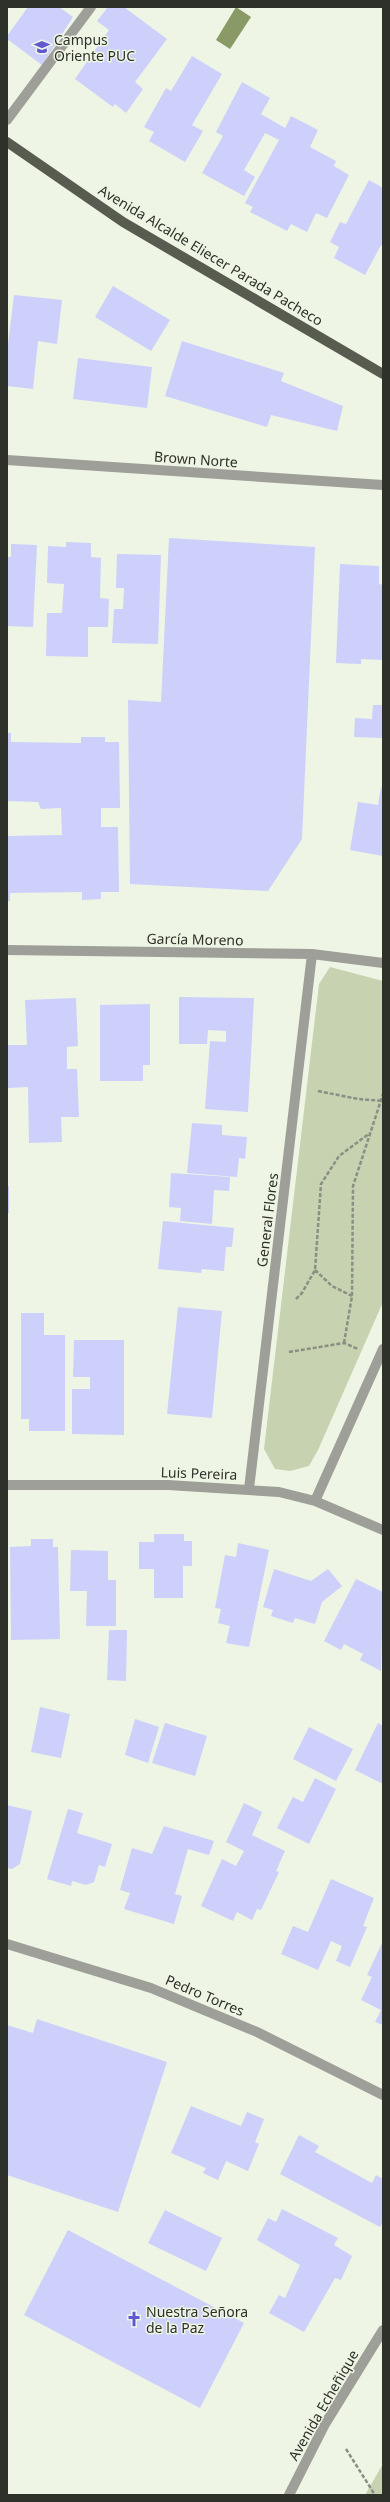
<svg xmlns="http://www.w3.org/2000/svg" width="390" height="2502" font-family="'Noto Sans',sans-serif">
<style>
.green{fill:#c6d2b0}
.water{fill:#8a9a67}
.building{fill:#cdd0fb}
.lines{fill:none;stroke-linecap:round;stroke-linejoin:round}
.path{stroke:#8a8f83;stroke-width:2.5;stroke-dasharray:4 2;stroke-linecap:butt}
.minor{stroke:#9d9f98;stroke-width:10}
.major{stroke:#585c50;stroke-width:10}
.labels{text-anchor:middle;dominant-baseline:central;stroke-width:3;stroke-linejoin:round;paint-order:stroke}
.poi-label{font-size:14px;fill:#2e302a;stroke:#eef5e4;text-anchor:start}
.street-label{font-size:14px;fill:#2e302a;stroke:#eef5e4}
</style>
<rect width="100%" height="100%" fill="#eef5e4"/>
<path class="green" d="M 330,967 L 383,981 L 383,1302 L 318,1450 L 309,1466 L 290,1471 L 275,1469 L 264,1449 L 319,984 Z
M 383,2464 L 383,2495 L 365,2495 Z"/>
<path class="water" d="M 236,7 L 251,17 L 230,49 L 216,40 Z"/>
<path class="building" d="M 28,7 L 59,7 L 73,17 L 42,65 L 7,39 L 7,36 Z
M 108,7 L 124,7 L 167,39 L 135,82 L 143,89 L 126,113 L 115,104 L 113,107 L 75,79 L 109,30 L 97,21 Z
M 192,56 L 222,74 L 192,125 L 203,131 L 185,162 L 149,141 L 154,132 L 144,127 L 166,88 L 171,91 Z
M 242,82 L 270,98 L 261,114 L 285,128 L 291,116 L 318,130 L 310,147 L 336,161 L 334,166 L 349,175 L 327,218 L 316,213 L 307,232 L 291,224 L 287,231 L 250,212 L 253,207 L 245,203 L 279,140 L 265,133 L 244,170 L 255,177 L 244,196 L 202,173 L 223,136 L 216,132 Z
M 369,180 L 383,188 L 383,246 L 381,245 L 365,275 L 334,258 L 339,247 L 330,242 L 340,222 L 346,224 Z
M 113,286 L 170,320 L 151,351 L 95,317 Z
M 14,295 L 62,300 L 57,344 L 38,341 L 33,389 L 7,386 L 7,352 Z
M 182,341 L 284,373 L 281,381 L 343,406 L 337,431 L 271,415 L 267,427 L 165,396 Z
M 78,358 L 152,367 L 147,408 L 73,399 Z
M 169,538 L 315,547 L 302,839 L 268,891 L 130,884 L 128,700 L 161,702 Z
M 66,542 L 91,543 L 91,557 L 101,558 L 100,598 L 109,599 L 108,627 L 88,627 L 88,657 L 46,656 L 47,613 L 62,613 L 64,584 L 47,583 L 48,546 L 66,547 Z
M 11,544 L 37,545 L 33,627 L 7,626 L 7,557 L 11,557 Z
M 117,554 L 161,555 L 158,644 L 112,643 L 114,609 L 123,609 L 124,588 L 116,588 Z
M 340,564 L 379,566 L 379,584 L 383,585 L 382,660 L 361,659 L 361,664 L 336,663 Z
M 373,705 L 383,705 L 383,738 L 354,737 L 355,718 L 372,719 Z
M 7,733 L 11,733 L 11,742 L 81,743 L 81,737 L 105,737 L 105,742 L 119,742 L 120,808 L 101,808 L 101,827 L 118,827 L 119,892 L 101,892 L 101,899 L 82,900 L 82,892 L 10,893 L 10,901 L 7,901 L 7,836 L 62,835 L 61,808 L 41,809 L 38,802 L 7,801 Z
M 381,787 L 383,788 L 383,856 L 350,850 L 358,802 L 378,805 Z
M 179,997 L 254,998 L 248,1112 L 205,1109 L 210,1041 L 226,1042 L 226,1031 L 208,1030 L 207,1044 L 179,1044 Z
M 76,998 L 78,1046 L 67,1047 L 67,1069 L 77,1069 L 79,1117 L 61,1117 L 62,1142 L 29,1143 L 28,1087 L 8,1088 L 7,1045 L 27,1045 L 25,1000 Z
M 150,1004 L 150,1065 L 143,1065 L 143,1081 L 100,1081 L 100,1005 Z
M 192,1123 L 222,1125 L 222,1135 L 247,1137 L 245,1159 L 239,1158 L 237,1177 L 187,1173 Z
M 171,1173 L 230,1177 L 229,1191 L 214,1190 L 212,1224 L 180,1221 L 181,1208 L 169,1207 Z
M 7,1186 L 9,1186 L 9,1213 L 7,1213 Z
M 163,1221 L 234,1228 L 232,1247 L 226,1247 L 224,1271 L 202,1269 L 201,1273 L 158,1269 Z
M 178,1307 L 222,1311 L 212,1418 L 167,1414 Z
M 21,1313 L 44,1313 L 44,1335 L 65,1335 L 65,1431 L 29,1431 L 29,1419 L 21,1419 Z
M 74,1340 L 124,1340 L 124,1435 L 72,1434 L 72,1389 L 90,1389 L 90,1377 L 73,1377 Z
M 154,1534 L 184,1534 L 184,1541 L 192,1541 L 192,1566 L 183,1566 L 183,1598 L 154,1598 L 154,1569 L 139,1569 L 139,1542 L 154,1542 Z
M 31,1539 L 53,1539 L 53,1547 L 58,1547 L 60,1639 L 11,1640 L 10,1547 L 31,1546 Z
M 238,1543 L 269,1550 L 249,1647 L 226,1643 L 230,1626 L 218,1623 L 221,1609 L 215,1608 L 225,1555 L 236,1557 Z
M 71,1550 L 108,1551 L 108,1580 L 116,1580 L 116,1626 L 86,1626 L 87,1591 L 70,1591 Z
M 274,1569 L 311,1581 L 328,1569 L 342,1586 L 322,1602 L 315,1624 L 295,1618 L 293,1623 L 271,1616 L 273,1610 L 263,1607 Z
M 356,1579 L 383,1592 L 381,1671 L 360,1660 L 363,1654 L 344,1644 L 341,1650 L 324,1641 Z
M 109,1630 L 127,1630 L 126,1681 L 107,1680 Z
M 40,1707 L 70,1714 L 61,1758 L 31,1752 Z
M 135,1719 L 159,1727 L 148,1763 L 125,1755 Z
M 165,1723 L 207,1736 L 195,1776 L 152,1763 Z
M 378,1723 L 383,1726 L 383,1784 L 355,1770 Z
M 309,1727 L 353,1749 L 336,1781 L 293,1759 Z
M 315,1778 L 336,1789 L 309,1844 L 277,1828 L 293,1797 L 303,1802 Z
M 244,1803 L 262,1812 L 252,1835 L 285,1851 L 276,1871 L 279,1872 L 261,1910 L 257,1909 L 252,1920 L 237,1912 L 233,1921 L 201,1906 L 222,1859 L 236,1866 L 244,1851 L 226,1842 Z
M 7,1805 L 32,1811 L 20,1864 L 12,1869 L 7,1868 Z
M 68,1809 L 83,1813 L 77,1833 L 112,1844 L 105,1867 L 99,1865 L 94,1882 L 86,1885 L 72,1881 L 71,1886 L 47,1879 Z
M 164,1826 L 214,1841 L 209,1855 L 188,1849 L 175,1894 L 182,1896 L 174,1924 L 124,1909 L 130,1893 L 120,1890 L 132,1848 L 152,1854 Z
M 331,1879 L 374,1898 L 363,1926 L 367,1927 L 350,1967 L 336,1961 L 342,1946 L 331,1941 L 318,1970 L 281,1954 L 293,1926 L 308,1932 Z
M 383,1941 L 383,2025 L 375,2022 L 381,2010 L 361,2000 L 372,1977 L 367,1975 Z
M 37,2019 L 167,2062 L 118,2212 L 7,2175 L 7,2025 L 33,2033 Z
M 191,2106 L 241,2126 L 247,2112 L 264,2119 L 255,2142 L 259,2144 L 248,2171 L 226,2161 L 218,2180 L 203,2173 L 206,2168 L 171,2153 Z
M 299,2135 L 319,2146 L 315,2152 L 372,2183 L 376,2175 L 383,2179 L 383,2221 L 380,2227 L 280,2174 Z
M 282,2209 L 338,2238 L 334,2245 L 352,2256 L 341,2280 L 335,2278 L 304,2332 L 269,2313 L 279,2295 L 285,2298 L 300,2265 L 257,2240 L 268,2218 L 276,2222 Z
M 165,2210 L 222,2238 L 206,2271 L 148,2243 Z
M 68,2230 L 244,2323 L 200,2408 L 24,2315 Z"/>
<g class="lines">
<path class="path" d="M 318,1091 L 358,1099 L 383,1101
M 315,1270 L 332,1286 L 352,1296
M 296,1299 L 302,1293 L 315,1270 L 321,1184 L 339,1156 L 370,1133
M 344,1343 L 352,1296 L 353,1186 L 383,1094
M 289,1352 L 344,1343 L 358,1349
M 346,2449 L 375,2495"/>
<path class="minor" d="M 7,120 L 91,7
M 7,460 L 383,485
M 7,950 L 312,954 L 383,963
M 7,1485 L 168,1485 L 279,1492 L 315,1501 L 383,1530
M 249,1489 L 312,954
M 315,1501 L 383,1349
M 7,1944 L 151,1988 L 257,2032 L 383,2095
M 289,2495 L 325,2424 L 383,2330"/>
<path class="major" d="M 7,142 L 123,222 L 383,374"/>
</g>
<defs>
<symbol id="university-bare" viewBox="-9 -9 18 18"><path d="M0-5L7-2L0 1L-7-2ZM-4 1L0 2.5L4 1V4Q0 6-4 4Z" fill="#6158d1" stroke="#eef5e4" stroke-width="2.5" paint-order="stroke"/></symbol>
<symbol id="church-bare" viewBox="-9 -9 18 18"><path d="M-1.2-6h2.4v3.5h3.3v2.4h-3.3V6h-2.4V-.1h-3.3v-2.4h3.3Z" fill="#6158d1" stroke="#eef5e4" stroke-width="2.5" paint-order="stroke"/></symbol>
</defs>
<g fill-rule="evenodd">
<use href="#university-bare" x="31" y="36" width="22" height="22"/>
<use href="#church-bare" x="123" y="2308" width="22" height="22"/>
</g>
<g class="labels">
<g class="poi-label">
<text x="54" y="39">Campus<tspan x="54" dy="16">Oriente PUC</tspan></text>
<text x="146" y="2311">Nuestra Señora<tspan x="146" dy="16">de la Paz</tspan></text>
</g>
<g class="street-label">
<text transform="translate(211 255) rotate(31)">Avenida Alcalde Eliecer Parada Pacheco</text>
<text transform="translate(196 459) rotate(4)">Brown Norte</text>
<text transform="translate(195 939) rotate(1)">García Moreno</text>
<text transform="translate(267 1220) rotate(-83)">General Flores</text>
<text transform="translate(199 1473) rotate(2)">Luis Pereira</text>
<text transform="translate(205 1995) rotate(23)">Pedro Torres</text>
<text transform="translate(323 2405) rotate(-60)">Avenida Echeñique</text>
</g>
</g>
<rect width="390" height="2502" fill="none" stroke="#2e302a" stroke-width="16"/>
</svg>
